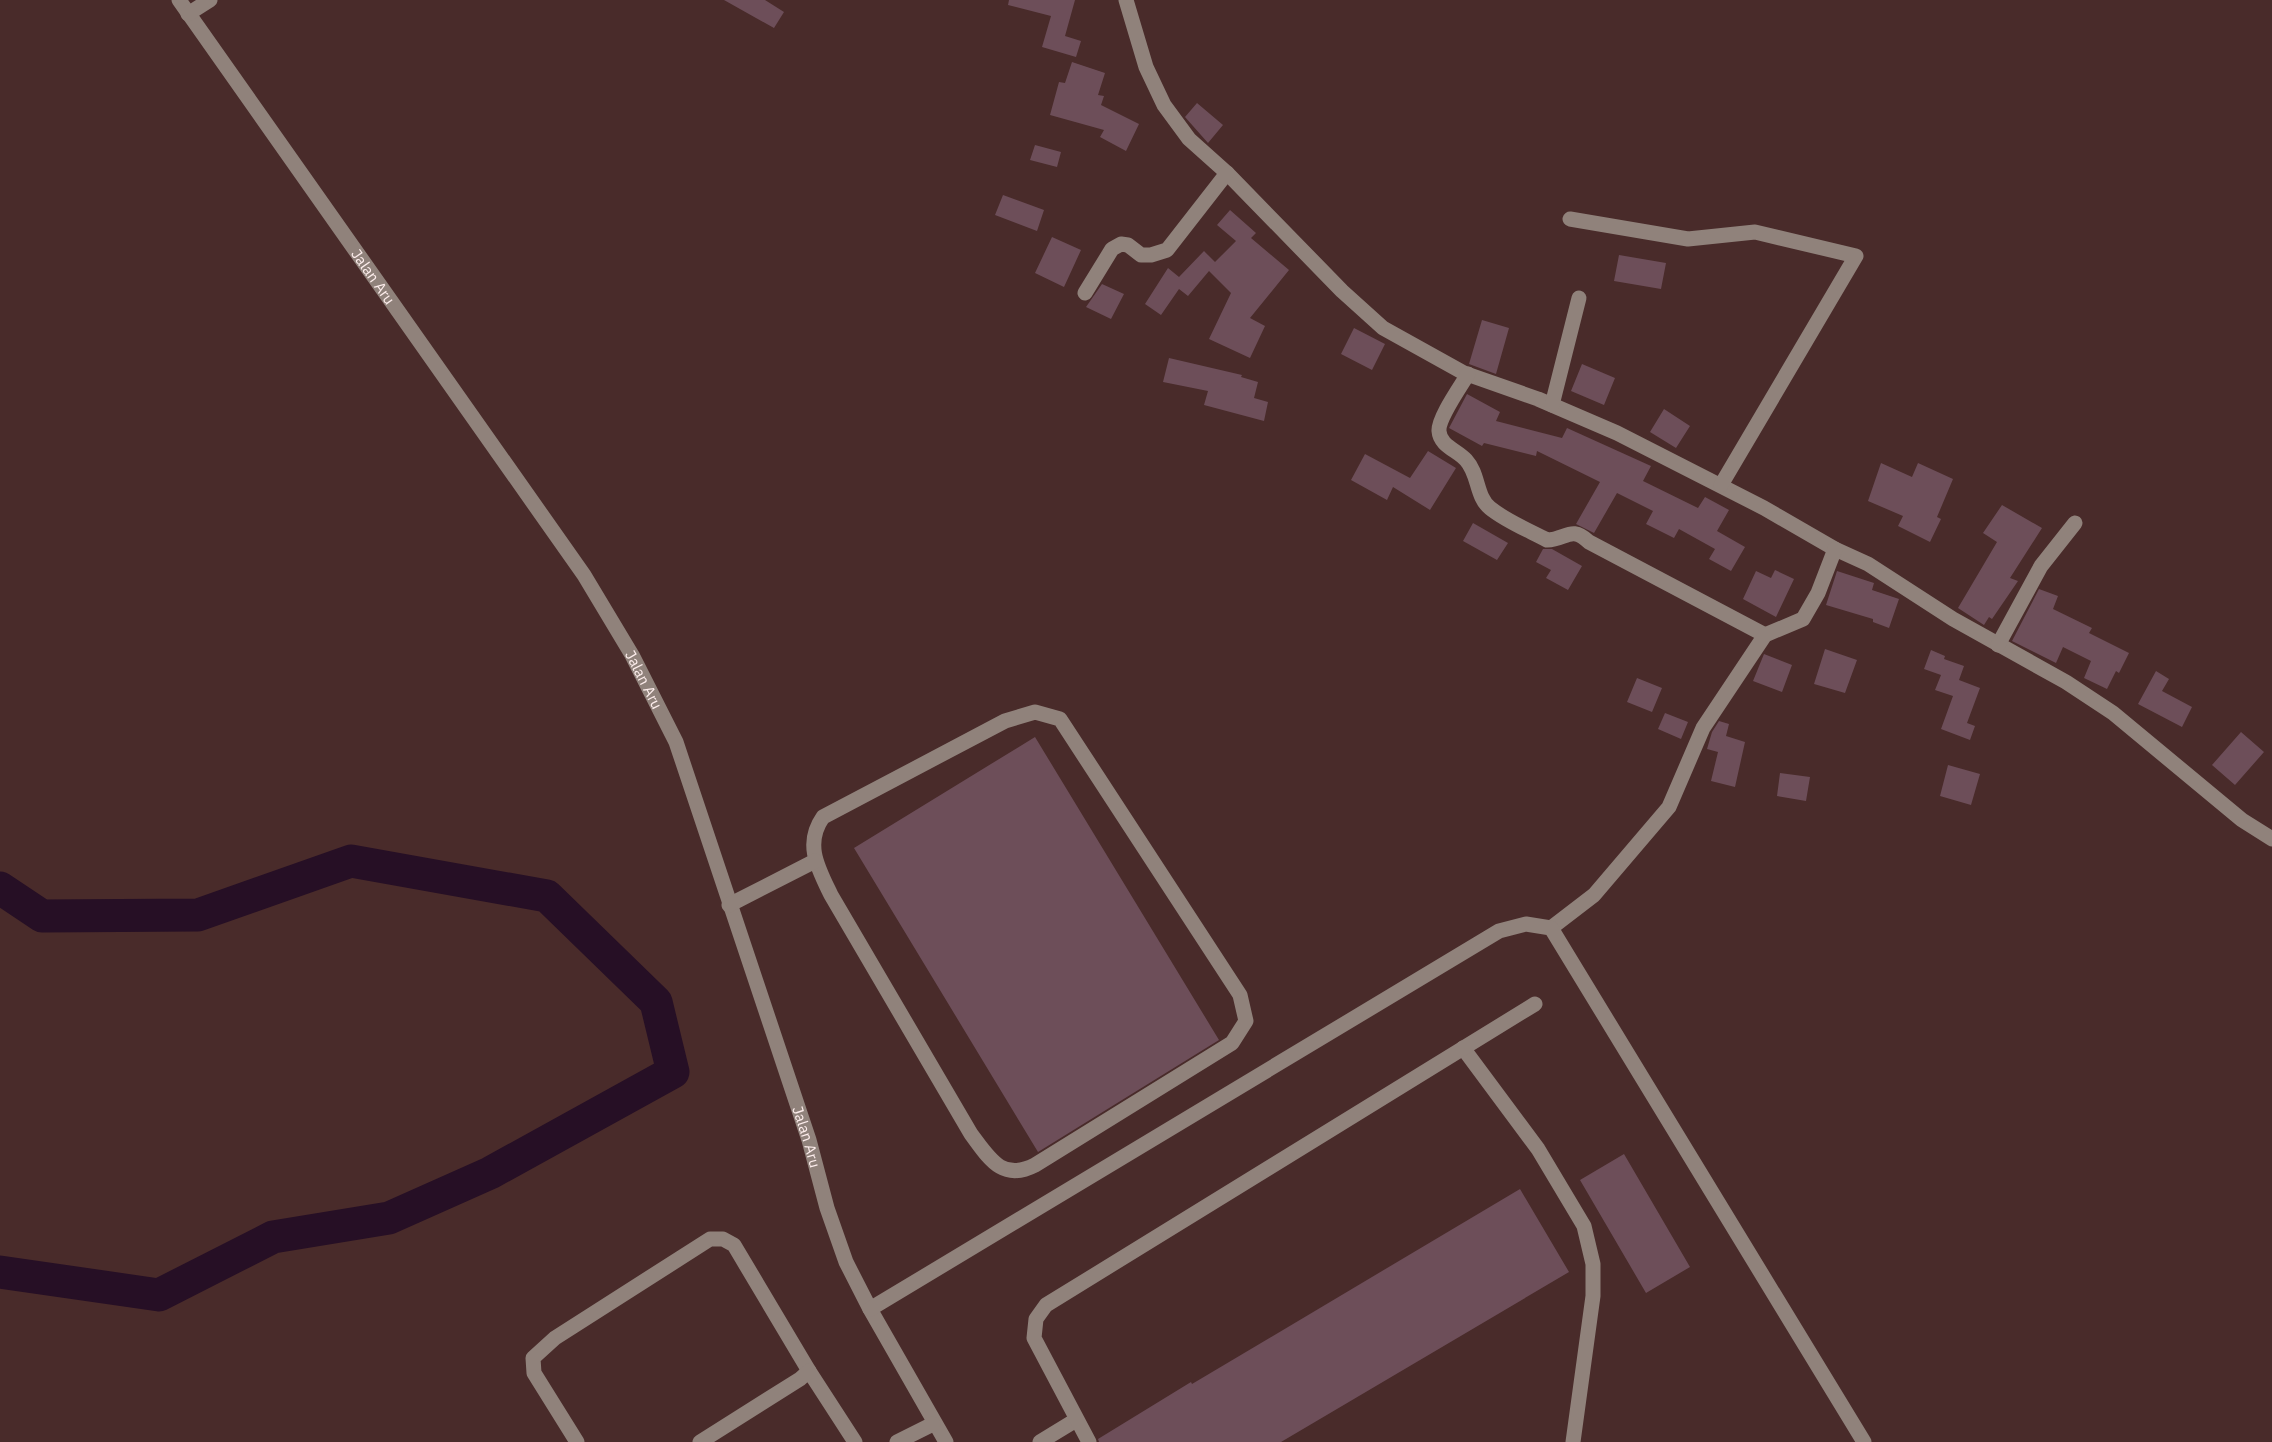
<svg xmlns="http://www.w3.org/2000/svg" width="2272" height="1442" font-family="'IBM Plex Sans',sans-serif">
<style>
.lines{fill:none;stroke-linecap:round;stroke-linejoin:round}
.river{stroke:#260f25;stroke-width:33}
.building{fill:#6d4e59}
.minor{stroke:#90827b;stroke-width:15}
.labels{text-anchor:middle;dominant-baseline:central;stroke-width:4.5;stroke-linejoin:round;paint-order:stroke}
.street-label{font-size:15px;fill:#fdedec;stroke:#492b2a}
</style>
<rect width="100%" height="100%" fill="#492b2a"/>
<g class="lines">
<path class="river" d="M 0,888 L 42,916 L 198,915 L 351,861 L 547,896 L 656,1002 L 673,1072 L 490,1173 L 389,1218 L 273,1237 L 159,1295 L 0,1272"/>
</g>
<path class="building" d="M 724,0 L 765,0 L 784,12 L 774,28 Z
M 1009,0 L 1075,0 L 1065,36 L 1081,41 L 1076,57 L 1042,47 L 1051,16 L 1008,5 Z
M 1072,62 L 1105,73 L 1098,95 L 1104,96 L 1101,105 L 1139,124 L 1126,151 L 1100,137 L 1104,130 L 1050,115 L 1059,82 L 1065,83 Z
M 1197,103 L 1223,125 L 1208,143 L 1185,117 Z
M 1035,145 L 1061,152 L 1057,167 L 1030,160 Z
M 1003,195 L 1044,210 L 1037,231 L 995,215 Z
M 1230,210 L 1256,233 L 1251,238 L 1289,270 L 1250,318 L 1265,326 L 1250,358 L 1209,339 L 1231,293 L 1209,271 L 1188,296 L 1179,289 L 1161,315 L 1145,304 L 1168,268 L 1179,277 L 1204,251 L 1215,262 L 1236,241 L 1217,225 Z
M 1052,237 L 1081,250 L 1064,287 L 1035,273 Z
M 1619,255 L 1666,263 L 1661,289 L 1614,281 Z
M 1102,284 L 1124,294 L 1111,319 L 1086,307 Z
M 1482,320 L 1509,328 L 1496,374 L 1469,364 Z
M 1354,328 L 1385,344 L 1372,370 L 1341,354 Z
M 1169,358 L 1242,375 L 1241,377 L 1258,382 L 1254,398 L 1268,402 L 1264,421 L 1204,405 L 1208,391 L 1163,382 Z
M 1582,364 L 1615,378 L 1604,405 L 1571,391 Z
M 1467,394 L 1500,412 L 1496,421 L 1562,438 L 1567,428 L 1651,466 L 1643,481 L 1698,508 L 1705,497 L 1729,510 L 1717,531 L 1745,547 L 1731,571 L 1709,559 L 1715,549 L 1679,529 L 1674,538 L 1646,524 L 1653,511 L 1617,493 L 1594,533 L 1576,524 L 1600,482 L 1537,451 L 1536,456 L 1484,443 L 1482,446 L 1449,428 Z
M 1664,409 L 1690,426 L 1676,448 L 1650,432 Z
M 1428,451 L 1456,468 L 1430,510 L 1393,487 L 1387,500 L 1351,480 L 1365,454 L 1410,478 Z
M 1881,463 L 1912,477 L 1918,463 L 1953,479 L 1937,517 L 1941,519 L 1930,542 L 1898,526 L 1903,516 L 1868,501 Z
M 2002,505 L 2042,528 L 2010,578 L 2018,581 L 1992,619 L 1989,617 L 1984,625 L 1958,608 L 1997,542 L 1983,533 Z
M 1473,523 L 1508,543 L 1497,560 L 1463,541 Z
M 1543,549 L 1552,549 L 1582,566 L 1568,590 L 1546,578 L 1551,570 L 1536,562 Z
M 1775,570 L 1794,579 L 1776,617 L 1743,599 L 1756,571 L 1771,578 Z
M 1837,571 L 1874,583 L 1872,590 L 1899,599 L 1889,628 L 1873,622 L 1873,619 L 1826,605 Z
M 2039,589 L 2058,596 L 2053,609 L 2092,628 L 2089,633 L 2129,653 L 2119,673 L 2116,671 L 2107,689 L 2084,678 L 2091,661 L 2063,647 L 2056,663 L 2012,641 Z
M 1825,649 L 1857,660 L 1845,693 L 1814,684 Z
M 1931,650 L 1945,656 L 1944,659 L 1964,666 L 1959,680 L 1980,688 L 1967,723 L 1975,726 L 1970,740 L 1941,729 L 1953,696 L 1935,690 L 1941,675 L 1924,669 Z
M 1764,654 L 1792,665 L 1782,692 L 1753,681 Z
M 2156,671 L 2169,679 L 2162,691 L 2192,707 L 2182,727 L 2138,704 Z
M 1637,678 L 1662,688 L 1652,712 L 1627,702 Z
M 1665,713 L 1688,722 L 1681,739 L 1658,729 Z
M 1719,721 L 1729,724 L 1726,736 L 1745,742 L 1735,787 L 1711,781 L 1718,752 L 1707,749 L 1712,732 Z
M 2241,732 L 2264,752 L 2235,785 L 2212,765 Z
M 1035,737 L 1219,1040 L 1038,1152 L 854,848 Z
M 1948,765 L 1980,774 L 1971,805 L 1940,796 Z
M 1780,773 L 1810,777 L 1806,801 L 1777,796 Z
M 1624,1154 L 1690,1267 L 1646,1293 L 1580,1180 Z
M 1520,1189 L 1569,1272 L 1281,1442 L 1099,1442 L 1098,1439 L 1191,1382 L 1192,1384 Z"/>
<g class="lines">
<g class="minor">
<path id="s1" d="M 179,0 L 584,575 L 632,655 L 676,742 L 809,1140 L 827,1208 L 846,1262 L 870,1309 L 946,1442"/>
<path d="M 1126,0 L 1146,67 L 1164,105 L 1189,139 L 1227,173 L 1342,291 L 1383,328 L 1464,373 L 1538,399 L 1617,433 L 1764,508 L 1835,549 L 1868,564 L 1953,619 L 2066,682 L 2113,713 L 2242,820 L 2272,839"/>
<path d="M 188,14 L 210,0"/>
<path d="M 1570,219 L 1688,239 L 1755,232 L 1856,256 L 1721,485"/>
<path d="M 1085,293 L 1112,249 L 1121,244 L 1128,245 L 1141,255 L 1151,255 L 1167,250 L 1227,173"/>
<path d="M 1468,374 C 1461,386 1438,418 1439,431 C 1440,446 1457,450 1466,460 C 1479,474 1476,497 1490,508 C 1506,521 1528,530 1547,540 C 1567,539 1571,525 1589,542 L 1765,635"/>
<path d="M 1552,405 L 1579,298"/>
<path d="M 1998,645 L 2041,566 L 2075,523"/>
<path d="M 1035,712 L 1060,719 L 1240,995 L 1246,1021 L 1232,1043 L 1035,1165 C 1002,1182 989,1158 971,1134 L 831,895 C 818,868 804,844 823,817 L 1005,721 Z"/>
<path d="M 729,905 L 815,861"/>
<path d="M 1551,928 L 1594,895 L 1669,807 L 1703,728 L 1765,635 L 1803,619 L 1818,593 L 1835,549"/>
<path d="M 1463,1048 L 1538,1149 L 1584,1226 L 1593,1264 L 1593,1296 L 1573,1442"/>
<path d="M 870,1309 L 1499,931 L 1526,924 L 1551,928 L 1864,1442"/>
<path d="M 577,1442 L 534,1373 L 533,1358 L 555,1338 L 710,1239 L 723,1239 L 734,1245 L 809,1371"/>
<path d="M 700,1442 L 800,1379 L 809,1371 L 855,1442"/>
<path d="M 897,1442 L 933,1424"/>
<path d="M 1040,1442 L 1076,1420"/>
<path d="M 1089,1442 L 1034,1338 L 1036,1319 L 1046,1305 L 1535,1004"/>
</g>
</g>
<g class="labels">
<g class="street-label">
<text stroke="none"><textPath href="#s1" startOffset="338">Jalan Aru</textPath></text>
<text stroke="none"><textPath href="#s1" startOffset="824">Jalan Aru</textPath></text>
<text stroke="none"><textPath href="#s1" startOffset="1310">Jalan Aru</textPath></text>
</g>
</g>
</svg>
